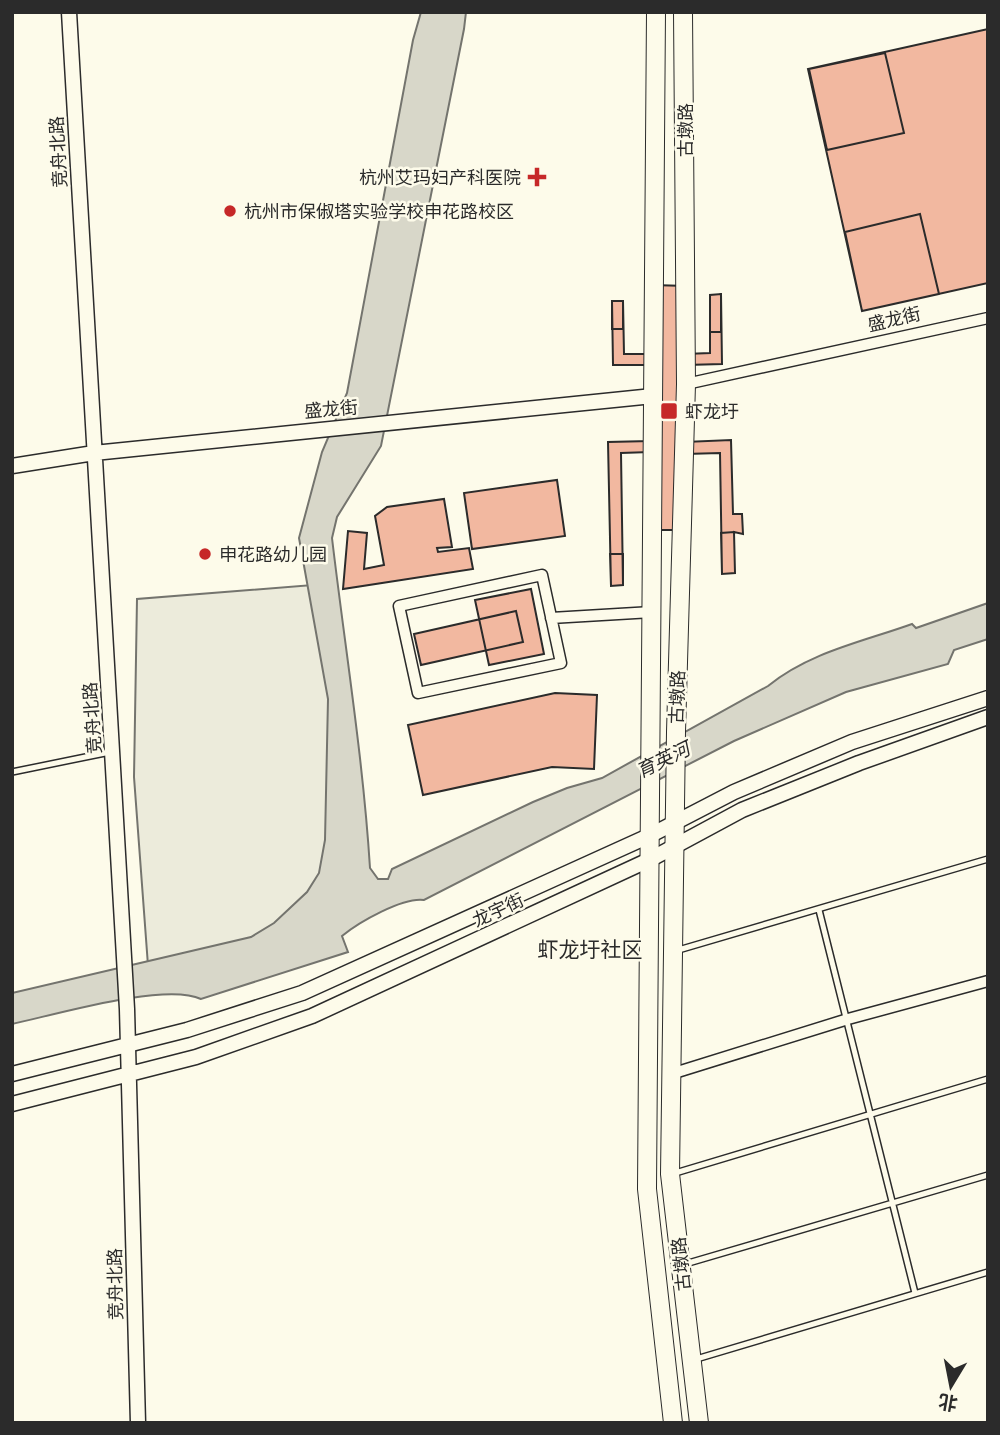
<svg xmlns="http://www.w3.org/2000/svg" width="1000" height="1435" font-family="'Roboto Condensed','Noto Sans SC',sans-serif">
<style>
.green{fill:#ecebdb;stroke:#74746e;stroke-width:2}
.water{fill:#d8d7c9;stroke:#74746e;stroke-width:2}
.building{fill:#f2b8a0;stroke:#2b2b2b;stroke-width:2}
.lines{fill:none;stroke-linecap:round;stroke-linejoin:round}
.service-casing{stroke:#2b2b2b;stroke-width:8}
.minor-casing{stroke:#2b2b2b;stroke-width:13}
.tertiary-casing{stroke:#2b2b2b;stroke-width:17}
.primary-casing{stroke:#2b2b2b;stroke-width:20}
.service{stroke:#fdfbea;stroke-width:5}
.minor{stroke:#fdfbea;stroke-width:10}
.tertiary{stroke:#fdfbea;stroke-width:14}
.primary{stroke:#fdfbea;stroke-width:18}
.poi-dot{fill:#c62828;stroke:#fdfbea;stroke-width:2.5}
.labels{text-anchor:middle;dominant-baseline:central;stroke-width:5;stroke-linejoin:round;paint-order:stroke}
.street-label{font-size:18px;fill:#2b2b2b;stroke:#fdfbea}
.poi-label{font-size:18px;fill:#2b2b2b;stroke:#fdfbea;text-anchor:start}
.water-label{font-size:19px;font-style:italic;fill:#2b2b2b;stroke:#fdfbea}
.quarter-label{font-size:21px;fill:#2b2b2b;stroke:#fdfbea}
</style>
<rect width="100%" height="100%" fill="#fdfbea"/>
<path class="green" d="M 325,584 L 346,915 L 149,979 L 134,777 L 137,599 Z"/>
<path class="water" d="M 421,12 L 466,12 L 464,29 L 381,446 L 337,517 L 332,538 C 345,648 363,757 370,868 L 378,879 L 388,879 L 392,869 L 533,802 L 567,788 L 602,778 L 768,686 C 810,652 862,642 912,624 L 916,628 L 988,603 L 988,639 L 954,650 L 948,664 L 846,692 L 734,741 L 424,900 C 403,897 359,922 342,936 L 348,952 L 201,999 C 165,982 54,1015 12,1024 L 12,993 L 251,937 L 274,923 L 307,892 L 319,873 L 325,840 L 328,699 L 299,538 L 322,452 L 347,393 L 413,40 Z"/>
<path class="building" d="M 988,29 L 988,283 L 862,311 L 808,69 Z
M 885,53 L 904,133 L 827,150 L 809,69 Z
M 920,214 L 939,294 L 862,311 L 845,232 Z
M 652,285 L 687,286 L 685,354 L 710,353 L 710,295 L 721,294 L 722,364 L 686,365 L 685,442 L 731,440 L 733,514 L 742,514 L 743,534 L 734,532 L 735,573 L 722,574 L 720,453 L 685,454 L 686,530 L 650,530 L 650,452 L 621,453 L 623,585 L 611,586 L 608,442 L 650,441 L 651,365 L 613,365 L 612,301 L 623,301 L 624,354 L 652,354 Z
M 721,294 L 721,332 L 710,332 L 710,295 Z
M 612,301 L 623,301 L 623,329 L 612,329 Z
M 557,480 L 565,536 L 472,549 L 464,493 Z
M 444,499 L 452,547 L 437,548 L 438,552 L 469,548 L 473,569 L 343,589 L 348,531 L 367,533 L 364,569 L 384,565 L 375,516 L 387,507 Z
M 734,532 L 735,573 L 722,574 L 721,533 Z
M 610,554 L 623,554 L 623,585 L 611,586 Z
M 531,589 L 544,654 L 489,665 L 475,600 Z
M 516,611 L 523,642 L 421,665 L 414,634 Z
M 555,693 L 597,695 L 594,769 L 552,767 L 423,795 L 408,725 Z"/>
<g class="lines">
<defs>
<path id="service" d="M 12,772 L 110,752
M 819,910 L 915,1293
M 675,951 L 988,859
M 672,1174 L 988,1079
M 685,1264 L 988,1175
M 693,1360 L 988,1272"/>
<path id="minor" d="M 686,384 L 988,318
M 542,575 L 561,663 L 418,693 L 399,606 Z
M 551,618 L 652,612
M 671,1074 L 848,1019 L 988,981"/>
<path id="tertiary" d="M 69,12 L 127,1009 L 138,1423
M 12,466 L 94,453 L 653,396
M 12,1074 L 187,1030 L 302,993 L 651,835 L 734,792 L 852,742 L 988,698
M 12,1104 L 196,1057 L 312,1016 L 651,859 L 742,810 L 859,763 L 988,717"/>
<path id="primary" d="M 656,12 L 647,1189 L 673,1423
M 683,12 L 686,384 L 676,732 L 670,1174 L 699,1423"/>
</defs>
<use href="#service" class="service-casing"/>
<use href="#minor" class="minor-casing"/>
<use href="#tertiary" class="tertiary-casing"/>
<use href="#primary" class="primary-casing"/>
<use href="#service" class="service"/>
<use href="#minor" class="minor"/>
<use href="#tertiary" class="tertiary"/>
<use href="#primary" class="primary"/>
</g>
<g class="poi-dot">
<path d="M533.5 166.5h7v7h7v7h-7v7h-7v-7h-7v-7h7z"/>
<circle cx="230" cy="211" r="7"/>
<rect x="660" y="402" width="18" height="18" rx="3.5"/>
<circle cx="205" cy="554" r="7"/>
</g>
<g class="labels">
<g class="street-label">
<text transform="translate(685 130) rotate(-90)">古墩路</text>
<text transform="translate(58 152) rotate(-93)">竞舟北路</text>
<text transform="translate(894 319) rotate(-13)">盛龙街</text>
<text transform="translate(331 409) rotate(-5)">盛龙街</text>
<text transform="translate(677 697) rotate(-88)">古墩路</text>
<text transform="translate(92 718) rotate(-94)">竞舟北路</text>
<text transform="translate(498 910) rotate(-25)">龙宇街</text>
<text transform="translate(681 1264) rotate(-96)">古墩路</text>
<text transform="translate(115 1284) rotate(-91)">竞舟北路</text>
</g>
<g class="poi-label">
<text x="521" y="177" text-anchor="end">杭州艾玛妇产科医院</text>
<text x="244" y="211">杭州市保俶塔实验学校申花路校区</text>
<text x="685" y="411">虾龙圩</text>
<text x="219" y="554">申花路幼儿园</text>
</g>
<g class="water-label">
<text transform="translate(663 760) rotate(-26)">育英河</text>
</g>
<g class="quarter-label">
<text x="590" y="950">虾龙圩社区</text>
</g>
</g>
<rect width="1000" height="1435" fill="none" stroke="#2b2b2b" stroke-width="28"/>
<g transform="translate(951 1386) rotate(190)" stroke="#fdfbea" stroke-width="5" paint-order="stroke">
<path d="M0-5L12 26L0 18L-12 26Z" fill="#2b2b2b"/>
<text y="-10" font-size="19" font-weight="bold" text-anchor="middle" fill="#2b2b2b">北</text>
</g>
</svg>
